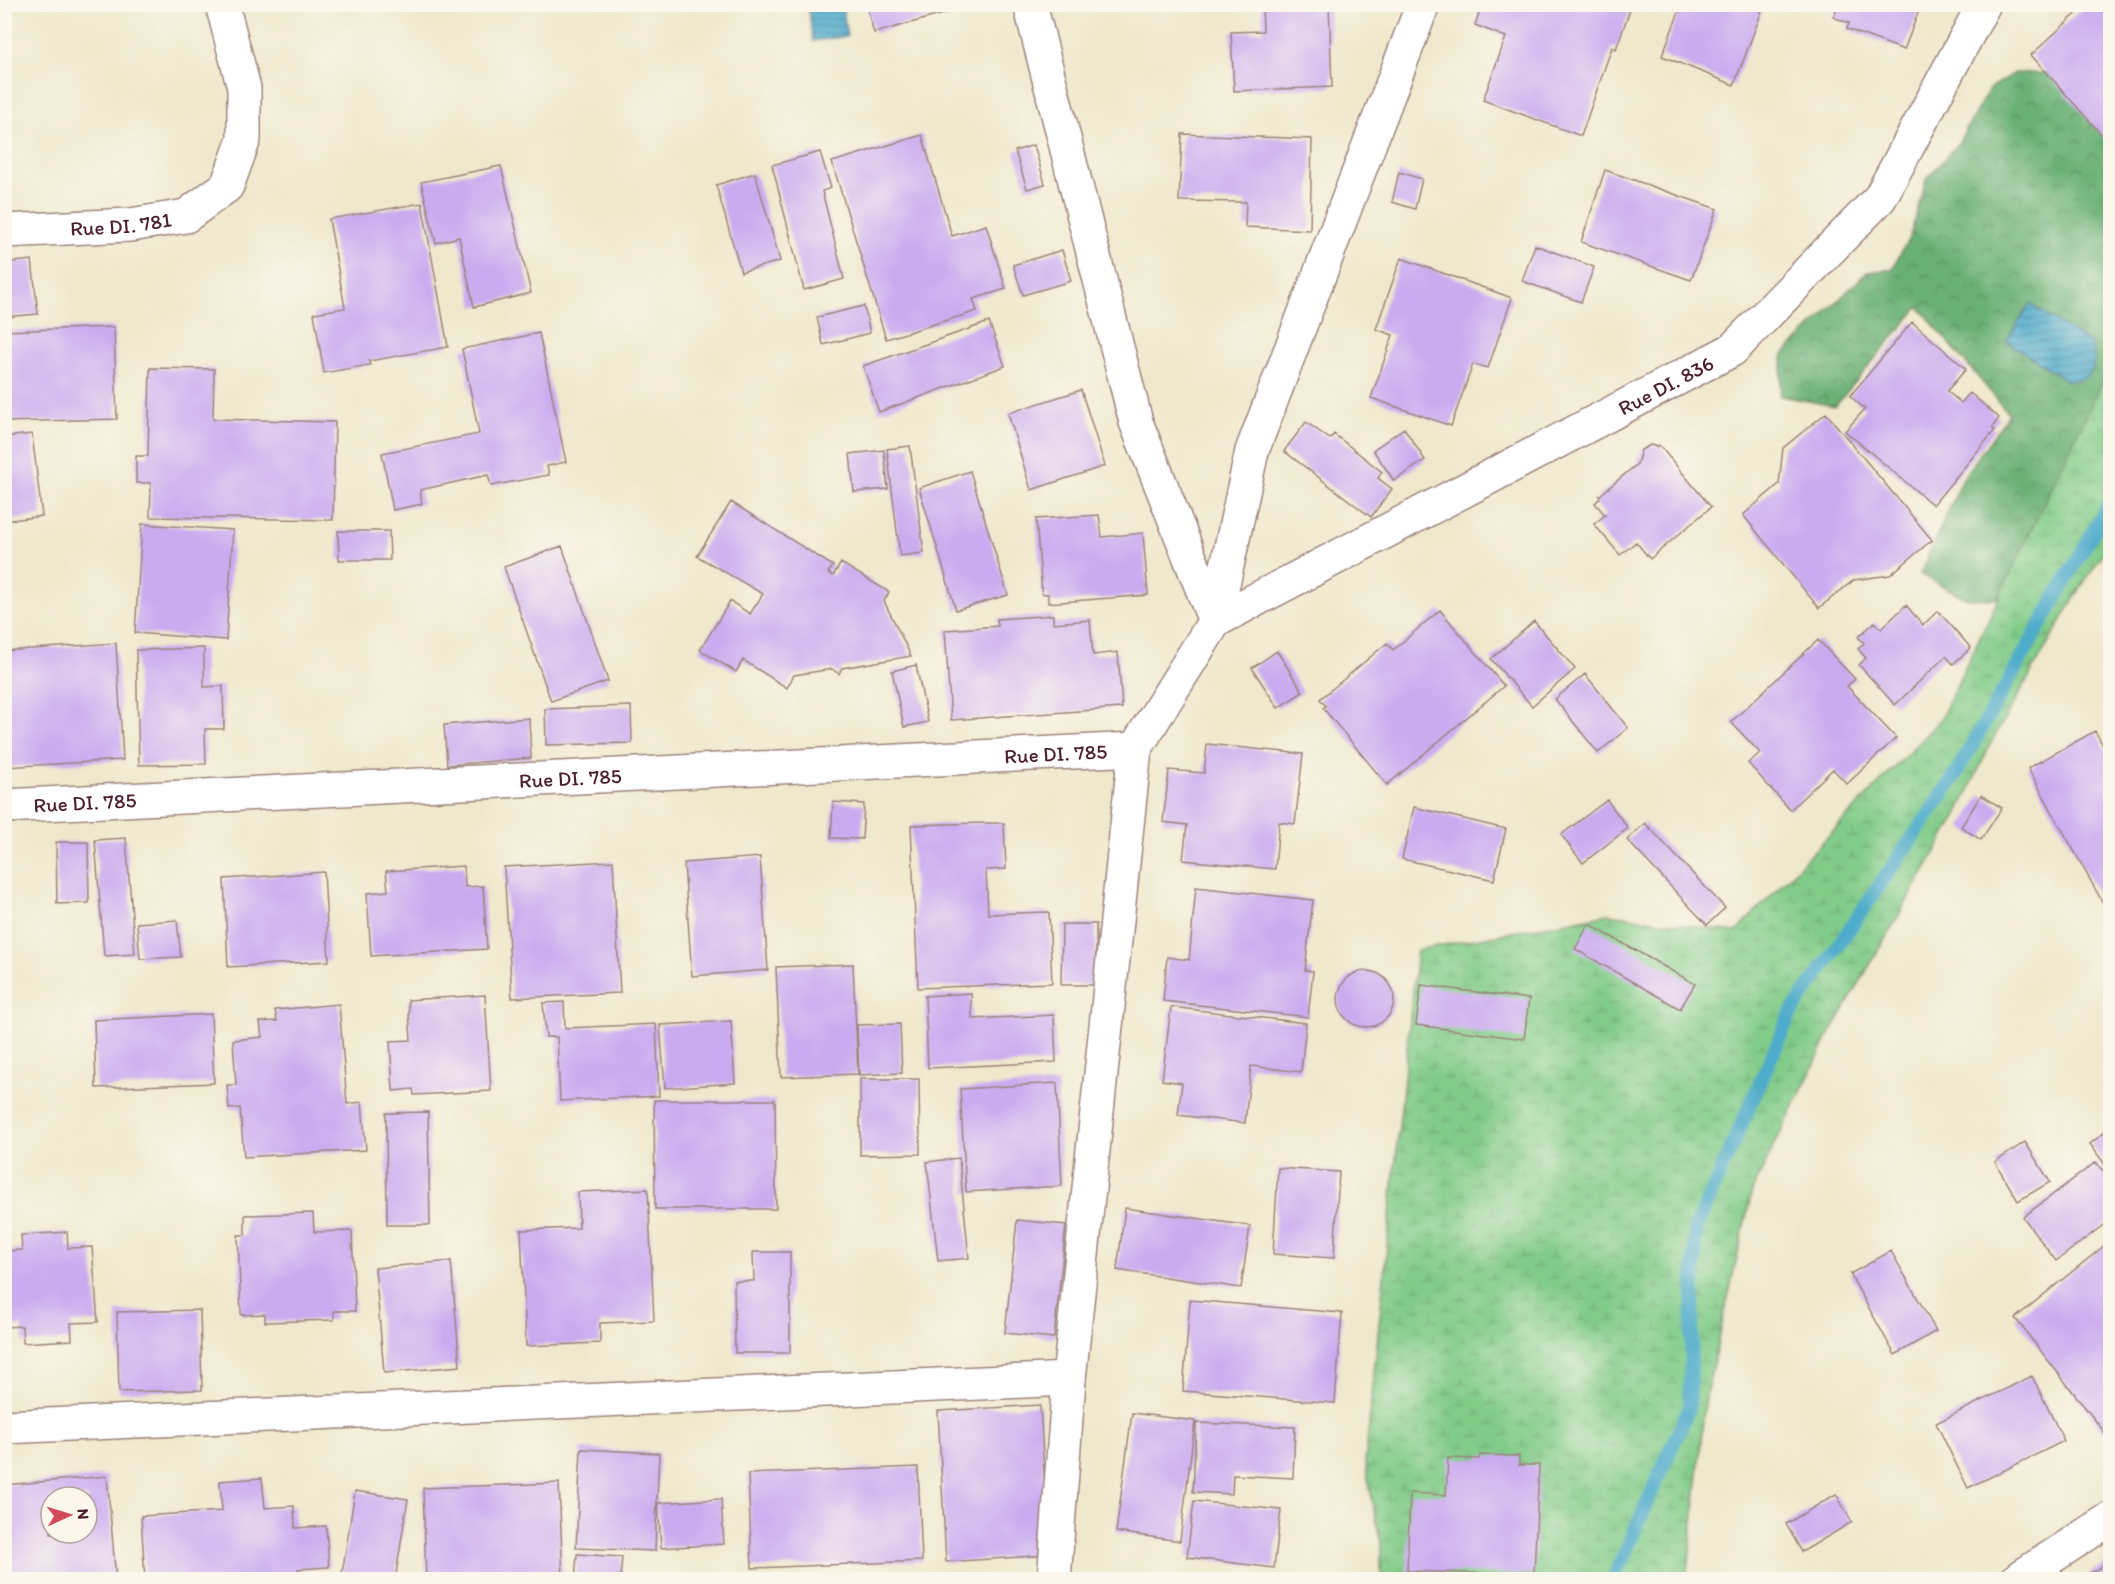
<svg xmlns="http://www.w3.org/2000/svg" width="2115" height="1584" font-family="Itim,sans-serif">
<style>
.forest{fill:url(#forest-crowns);stroke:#5a6850;stroke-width:1.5}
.wetland{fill:url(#wetland-marsh);stroke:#66765a;stroke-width:1.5}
.water{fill:url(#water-rules);stroke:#4c657b;stroke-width:1.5}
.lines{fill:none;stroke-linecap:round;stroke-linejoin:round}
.stream{stroke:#4dabcb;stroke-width:14}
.building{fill:#cbabf0;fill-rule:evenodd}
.minor-casing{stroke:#9c847c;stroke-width:36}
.minor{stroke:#fff;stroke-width:33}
.labels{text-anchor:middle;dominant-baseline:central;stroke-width:5;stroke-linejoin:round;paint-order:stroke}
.street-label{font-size:21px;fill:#4a1f2b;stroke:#fbf7ec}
</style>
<defs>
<pattern id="forest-crowns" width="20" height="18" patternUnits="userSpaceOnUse" patternTransform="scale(1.5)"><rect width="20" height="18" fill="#69b075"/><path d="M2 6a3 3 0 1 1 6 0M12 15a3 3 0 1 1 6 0" fill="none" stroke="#588f60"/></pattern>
<pattern id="wetland-marsh" width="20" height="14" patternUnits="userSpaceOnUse" patternTransform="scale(1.5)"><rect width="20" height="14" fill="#82cc89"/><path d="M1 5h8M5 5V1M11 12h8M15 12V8" fill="none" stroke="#72af76"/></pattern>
<pattern id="water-rules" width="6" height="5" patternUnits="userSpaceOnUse" patternTransform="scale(1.5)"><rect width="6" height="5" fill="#4dabcb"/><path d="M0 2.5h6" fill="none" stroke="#428ba5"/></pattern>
</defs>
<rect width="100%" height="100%" fill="#fbf7ec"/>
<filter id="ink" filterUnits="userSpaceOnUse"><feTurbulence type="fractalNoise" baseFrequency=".0167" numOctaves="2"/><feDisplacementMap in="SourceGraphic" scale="12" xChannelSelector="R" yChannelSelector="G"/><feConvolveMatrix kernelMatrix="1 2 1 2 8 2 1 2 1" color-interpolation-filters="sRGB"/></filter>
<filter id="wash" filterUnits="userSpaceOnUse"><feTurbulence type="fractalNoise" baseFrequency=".008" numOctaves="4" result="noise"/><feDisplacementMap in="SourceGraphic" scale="24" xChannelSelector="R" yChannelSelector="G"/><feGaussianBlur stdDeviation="1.35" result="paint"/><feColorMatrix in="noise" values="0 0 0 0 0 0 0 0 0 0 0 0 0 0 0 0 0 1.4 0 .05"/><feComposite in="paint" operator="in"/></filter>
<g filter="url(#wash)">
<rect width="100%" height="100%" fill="#efe8cc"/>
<path class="forest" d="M 2015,73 L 2063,73 L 2110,109 L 2110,452 L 2029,598 L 1967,599 L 1920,574 L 1963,478 L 2009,414 L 1919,307 L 1835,406 L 1780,396 L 1783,355 L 1867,272 L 1892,269 L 1910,236 L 1926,180 L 1957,145 L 1989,89 Z"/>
<path class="wetland" d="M 2110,366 L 2110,543 L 2078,592 L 1992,741 L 1956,817 L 1828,1037 L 1752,1191 L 1705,1400 L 1689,1563 L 1685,1579 L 1381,1579 L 1381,1544 L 1365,1463 L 1417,950 L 1609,914 L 1736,932 L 1940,720 Z"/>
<path class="water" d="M 808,5 L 842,5 L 847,36 L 813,41 Z
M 2030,304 L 2091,344 C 2098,366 2094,381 2067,381 L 2006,341 Z"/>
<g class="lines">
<path class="stream" d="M 1613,1580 L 1689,1408 L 1696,1227 L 1790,1015 L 1953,779 L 2110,502"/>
</g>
<g id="blocks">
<path class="building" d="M 866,4 L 964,4 L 965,8 L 874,33 Z
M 1179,4 L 1199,4 L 1199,6 L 1179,7 Z
M 1262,4 L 1329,4 L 1332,87 L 1234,91 L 1231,32 L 1263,31 Z
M 1482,4 L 1632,4 L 1616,49 L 1612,47 L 1581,136 L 1483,100 L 1506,37 L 1475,25 Z
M 1682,4 L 1745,4 L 1762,11 L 1734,85 L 1662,56 Z
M 1783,4 L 1797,4 L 1795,9 Z
M 2087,4 L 2110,4 L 2110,140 L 2108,142 L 2031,55 Z
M 1838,5 L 1921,5 L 1904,50 L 1847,29 L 1849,23 L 1833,17 Z
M 1182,134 L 1312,139 L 1310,230 L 1245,227 L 1246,202 L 1179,201 Z
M 922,135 L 952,236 L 986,225 L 1006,289 L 973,299 L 977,311 L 886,339 L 832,162 Z
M 1034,145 L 1045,184 L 1027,189 L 1015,151 Z
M 820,152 L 831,188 L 822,191 L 844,279 L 804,290 L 772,165 Z
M 501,166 L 531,293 L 474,307 L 459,237 L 436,243 L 421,182 Z
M 1605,170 L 1717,209 L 1691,280 L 1581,242 Z
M 1399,172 L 1422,179 L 1415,209 L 1392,202 Z
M 755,173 L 780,261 L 741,272 L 716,185 Z
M 422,203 L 448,347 L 369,361 L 370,365 L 324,373 L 314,313 L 345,308 L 329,219 Z
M 1535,245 L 1594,267 L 1581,302 L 1522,281 Z
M 1062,250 L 1071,281 L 1023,295 L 1013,265 Z
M 1401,258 L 1512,298 L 1488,368 L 1473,364 L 1451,426 L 1371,398 L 1393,335 L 1376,329 Z
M 32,260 L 38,314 L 4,317 L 4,263 Z
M 864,306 L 870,333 L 823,345 L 817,317 Z
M 989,322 L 1005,366 L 879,412 L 863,366 Z
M 1912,322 L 1966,369 L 1947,391 L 1961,403 L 1970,393 L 1999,418 L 1992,428 L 1995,430 L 1933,505 L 1845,431 L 1865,409 L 1850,396 Z
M 114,327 L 117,419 L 4,422 L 4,331 Z
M 539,333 L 566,462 L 547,466 L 549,475 L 491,486 L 488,475 L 420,490 L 422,504 L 393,510 L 382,453 L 479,434 L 462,349 Z
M 150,368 L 214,369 L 213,419 L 335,422 L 333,520 L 150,517 L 151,483 L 136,483 L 136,456 L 148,456 Z
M 1081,390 L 1105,466 L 1031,490 L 1008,413 Z
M 1826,413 L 1932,540 L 1890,575 L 1854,580 L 1819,608 L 1743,515 L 1779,484 L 1783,448 Z
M 1306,422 L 1330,439 L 1334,434 L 1382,472 L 1378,478 L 1392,489 L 1371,517 L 1284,451 Z
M 1404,428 L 1425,460 L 1394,481 L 1373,450 Z
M 32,434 L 42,516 L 4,521 L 4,437 Z
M 1650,445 L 1657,447 L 1659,445 L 1711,507 L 1650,559 L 1636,542 L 1620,555 L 1594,524 L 1605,515 L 1595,503 L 1600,498 L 1599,496 L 1637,464 L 1641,450 Z
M 910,446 L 924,553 L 900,556 L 887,449 Z
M 884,450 L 888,489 L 854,492 L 850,454 Z
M 970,471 L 1008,595 L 956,610 L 919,488 Z
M 731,502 L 833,566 L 828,573 L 833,576 L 841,563 L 889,592 L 884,601 L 911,656 L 842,668 L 839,674 L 832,669 L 794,675 L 787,688 L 743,660 L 736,672 L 700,650 L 730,601 L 750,614 L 763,594 L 697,556 Z
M 1099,515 L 1102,537 L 1143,533 L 1148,595 L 1048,603 L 1048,594 L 1042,594 L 1036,519 Z
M 142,524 L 233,530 L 226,640 L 135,633 Z
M 338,531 L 389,531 L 390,560 L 339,560 Z
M 562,546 L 608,681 L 551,701 L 504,567 Z
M 1906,605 L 1923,625 L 1938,611 L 1971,648 L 1953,664 L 1946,656 L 1895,705 L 1859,665 L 1866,658 L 1858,649 L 1864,643 L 1858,637 L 1875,622 L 1881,629 Z
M 1440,610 L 1504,686 L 1387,785 L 1323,708 L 1326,706 L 1320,699 L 1387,643 L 1393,650 Z
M 1053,615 L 1053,623 L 1090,620 L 1093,655 L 1118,652 L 1122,708 L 951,720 L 945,630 L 998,626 L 997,619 Z
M 1534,621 L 1575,669 L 1532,706 L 1491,659 Z
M 1818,640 L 1855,679 L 1847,686 L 1896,738 L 1847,784 L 1833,769 L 1790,810 L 1748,763 L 1760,753 L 1731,722 Z
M 116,643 L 123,760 L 4,767 L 4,651 Z
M 204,648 L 204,687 L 223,686 L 224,729 L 205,729 L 206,764 L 139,765 L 136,650 Z
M 1277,651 L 1303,692 L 1278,708 L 1252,668 Z
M 916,665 L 928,722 L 904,727 L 892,671 Z
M 1585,674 L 1628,728 L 1598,753 L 1555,699 Z
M 631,706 L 632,743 L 546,745 L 545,709 Z
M 529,718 L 531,758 L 447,765 L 444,725 Z
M 2095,731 L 2110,758 L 2108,912 L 2028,768 Z
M 1207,744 L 1303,754 L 1295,824 L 1279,822 L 1275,869 L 1183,860 L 1187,825 L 1163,822 L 1169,770 L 1204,773 Z
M 1981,795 L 2002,808 L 1981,840 L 1961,827 Z
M 1607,800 L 1628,828 L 1583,863 L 1561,835 Z
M 833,802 L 864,804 L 862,839 L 831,838 Z
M 1414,807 L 1506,829 L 1494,880 L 1402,859 Z
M 984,823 L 1004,823 L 1006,869 L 986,870 L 988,914 L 1049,912 L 1052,983 L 918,988 L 911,825 Z
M 1645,823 L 1725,908 L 1707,925 L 1627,840 Z
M 126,838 L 135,954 L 104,956 L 95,840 Z
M 56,842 L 88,842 L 89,903 L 57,904 Z
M 760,857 L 768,970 L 692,976 L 684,863 Z
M 613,861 L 620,993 L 512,998 L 504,867 Z
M 464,866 L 465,887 L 483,886 L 487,949 L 371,956 L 367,893 L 388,891 L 386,871 Z
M 324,872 L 329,961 L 228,967 L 224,879 Z
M 1196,887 L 1313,900 L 1305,970 L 1313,971 L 1308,1017 L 1163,1001 L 1167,957 L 1189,960 Z
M 177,920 L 181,957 L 140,959 L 137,923 Z
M 1062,924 L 1096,924 L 1096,985 L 1061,985 Z
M 1589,924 L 1695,984 L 1680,1009 L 1575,949 Z
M 853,964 L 858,1074 L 781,1077 L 776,967 Z
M1338 999a28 28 0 1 1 56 0a28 28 0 1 1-56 0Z
M 1421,985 L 1529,999 L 1524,1039 L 1416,1025 Z
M 971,993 L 972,1019 L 1054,1015 L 1056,1062 L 928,1068 L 925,996 Z
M 485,995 L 491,1091 L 414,1095 L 413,1089 L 393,1091 L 390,1041 L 411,1040 L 408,1000 Z
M 564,1002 L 565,1028 L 656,1024 L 659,1096 L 560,1101 L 557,1037 L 546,1037 L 543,1003 Z
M 339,1004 L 347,1104 L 362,1102 L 366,1150 L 244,1157 L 240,1108 L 229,1109 L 227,1085 L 236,1085 L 233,1040 L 262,1037 L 260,1022 L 277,1021 L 275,1010 Z
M 1171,1007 L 1306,1023 L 1301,1072 L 1251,1066 L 1245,1123 L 1178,1115 L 1182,1083 L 1162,1080 Z
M 211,1014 L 214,1083 L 96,1088 L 94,1020 Z
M 731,1021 L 735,1083 L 665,1088 L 660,1025 Z
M 900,1024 L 902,1073 L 859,1075 L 857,1025 Z
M 860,1079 L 919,1079 L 920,1154 L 860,1155 Z
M 1057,1083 L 1062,1186 L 966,1192 L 960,1089 Z
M 654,1100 L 775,1100 L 776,1209 L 655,1209 Z
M 428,1112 L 430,1225 L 387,1225 L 386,1113 Z
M 2110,1128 L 2110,1169 L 2109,1170 L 2090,1144 Z
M 2025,1142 L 2050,1182 L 2018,1201 L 1995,1162 Z
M 959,1158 L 969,1258 L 938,1261 L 927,1162 Z
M 2096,1162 L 2108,1178 L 2110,1177 L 2110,1220 L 2056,1261 L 2023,1217 Z
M 1278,1168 L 1339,1172 L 1334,1258 L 1273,1254 Z
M 648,1189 L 654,1321 L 600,1323 L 600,1343 L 526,1346 L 521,1230 L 579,1228 L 578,1192 Z
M 1125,1208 L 1250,1226 L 1241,1288 L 1117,1270 Z
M 313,1213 L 314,1232 L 352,1231 L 355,1311 L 334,1311 L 334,1320 L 265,1322 L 265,1314 L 241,1315 L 238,1235 L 245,1235 L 245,1215 Z
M 1017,1220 L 1066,1225 L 1054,1338 L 1005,1333 Z
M 67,1232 L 68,1248 L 92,1247 L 98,1322 L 71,1323 L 72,1340 L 23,1343 L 22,1326 L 4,1327 L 4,1251 L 22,1250 L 21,1235 Z
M 2110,1241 L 2110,1436 L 2109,1438 L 2015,1318 Z
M 1891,1251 L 1936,1331 L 1895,1355 L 1850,1274 Z
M 753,1252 L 790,1252 L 790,1353 L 735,1353 L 734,1281 L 754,1281 Z
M 451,1261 L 460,1366 L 384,1373 L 375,1268 Z
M 1190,1300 L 1342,1313 L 1335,1403 L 1183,1391 Z
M 200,1310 L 202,1390 L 119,1392 L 117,1312 Z
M 2032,1376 L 2064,1441 L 1968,1488 L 1936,1423 Z
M 1040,1405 L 1049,1555 L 946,1562 L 938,1411 Z
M 1132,1413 L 1195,1421 L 1180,1541 L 1116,1532 Z
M 1196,1423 L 1295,1427 L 1293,1478 L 1233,1475 L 1232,1494 L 1193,1492 Z
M 581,1449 L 659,1453 L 655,1551 L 576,1548 Z
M 1480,1455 L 1519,1456 L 1519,1465 L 1539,1465 L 1534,1575 L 1407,1571 L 1410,1493 L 1446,1495 L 1448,1458 L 1479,1459 Z
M 918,1467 L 922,1561 L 752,1568 L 748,1474 Z
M 107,1476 L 116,1580 L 4,1580 L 4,1485 ZM 51,1497 L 87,1497 L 87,1533 L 51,1533 Z
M 262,1478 L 265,1508 L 294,1506 L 295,1528 L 326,1526 L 329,1567 L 298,1569 L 299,1580 L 145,1580 L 141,1516 L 222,1511 L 220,1481 Z
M 559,1483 L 563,1580 L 426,1580 L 423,1488 Z
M 355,1491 L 408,1499 L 395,1580 L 341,1580 Z
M 1836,1494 L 1852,1522 L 1802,1552 L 1786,1524 Z
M 721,1499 L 724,1544 L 661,1548 L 658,1503 Z
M 1194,1501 L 1281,1510 L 1274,1568 L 1187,1557 Z
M 577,1554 L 622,1557 L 620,1580 L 575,1580 Z
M 2110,1561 L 2110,1580 L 2079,1580 Z"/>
</g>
</g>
<g filter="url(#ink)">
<use href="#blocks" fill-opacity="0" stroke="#9c847c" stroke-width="1.5"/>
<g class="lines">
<defs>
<g id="minor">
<path id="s1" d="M 1030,4 L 1136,422 L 1215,621 L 1732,350 L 1880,198 L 1984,4"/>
<path id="s2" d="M 4,231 L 130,225 L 186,216 L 227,186 L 244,139 L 244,88 L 222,4"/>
<path id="s3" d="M 4,806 L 1135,749"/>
<path d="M 4,1427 L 1069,1379"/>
<path d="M 1054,1580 L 1069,1379 L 1135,749 L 1215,621 L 1252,451 L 1423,4"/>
<path d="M 2016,1580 L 2110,1519"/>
</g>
</defs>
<use href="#minor" class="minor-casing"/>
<use href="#minor" class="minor"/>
</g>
</g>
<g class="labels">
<g class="street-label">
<text stroke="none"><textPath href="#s2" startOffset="117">Rue DI. 781</textPath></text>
<text stroke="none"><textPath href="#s1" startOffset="1154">Rue DI. 836</textPath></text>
<text stroke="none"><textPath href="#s3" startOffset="1053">Rue DI. 785</textPath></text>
<text stroke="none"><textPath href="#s3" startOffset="567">Rue DI. 785</textPath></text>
<text stroke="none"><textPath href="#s3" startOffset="81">Rue DI. 785</textPath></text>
</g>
</g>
<rect width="2115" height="1584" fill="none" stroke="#fbf7ec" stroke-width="24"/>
<g transform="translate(69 1515) rotate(86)"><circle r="28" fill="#fbf7ec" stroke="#b4a19f" stroke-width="1.5"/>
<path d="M0-4.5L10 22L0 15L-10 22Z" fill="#d1495b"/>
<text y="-9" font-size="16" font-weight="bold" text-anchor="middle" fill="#4a1f2b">N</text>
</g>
</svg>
